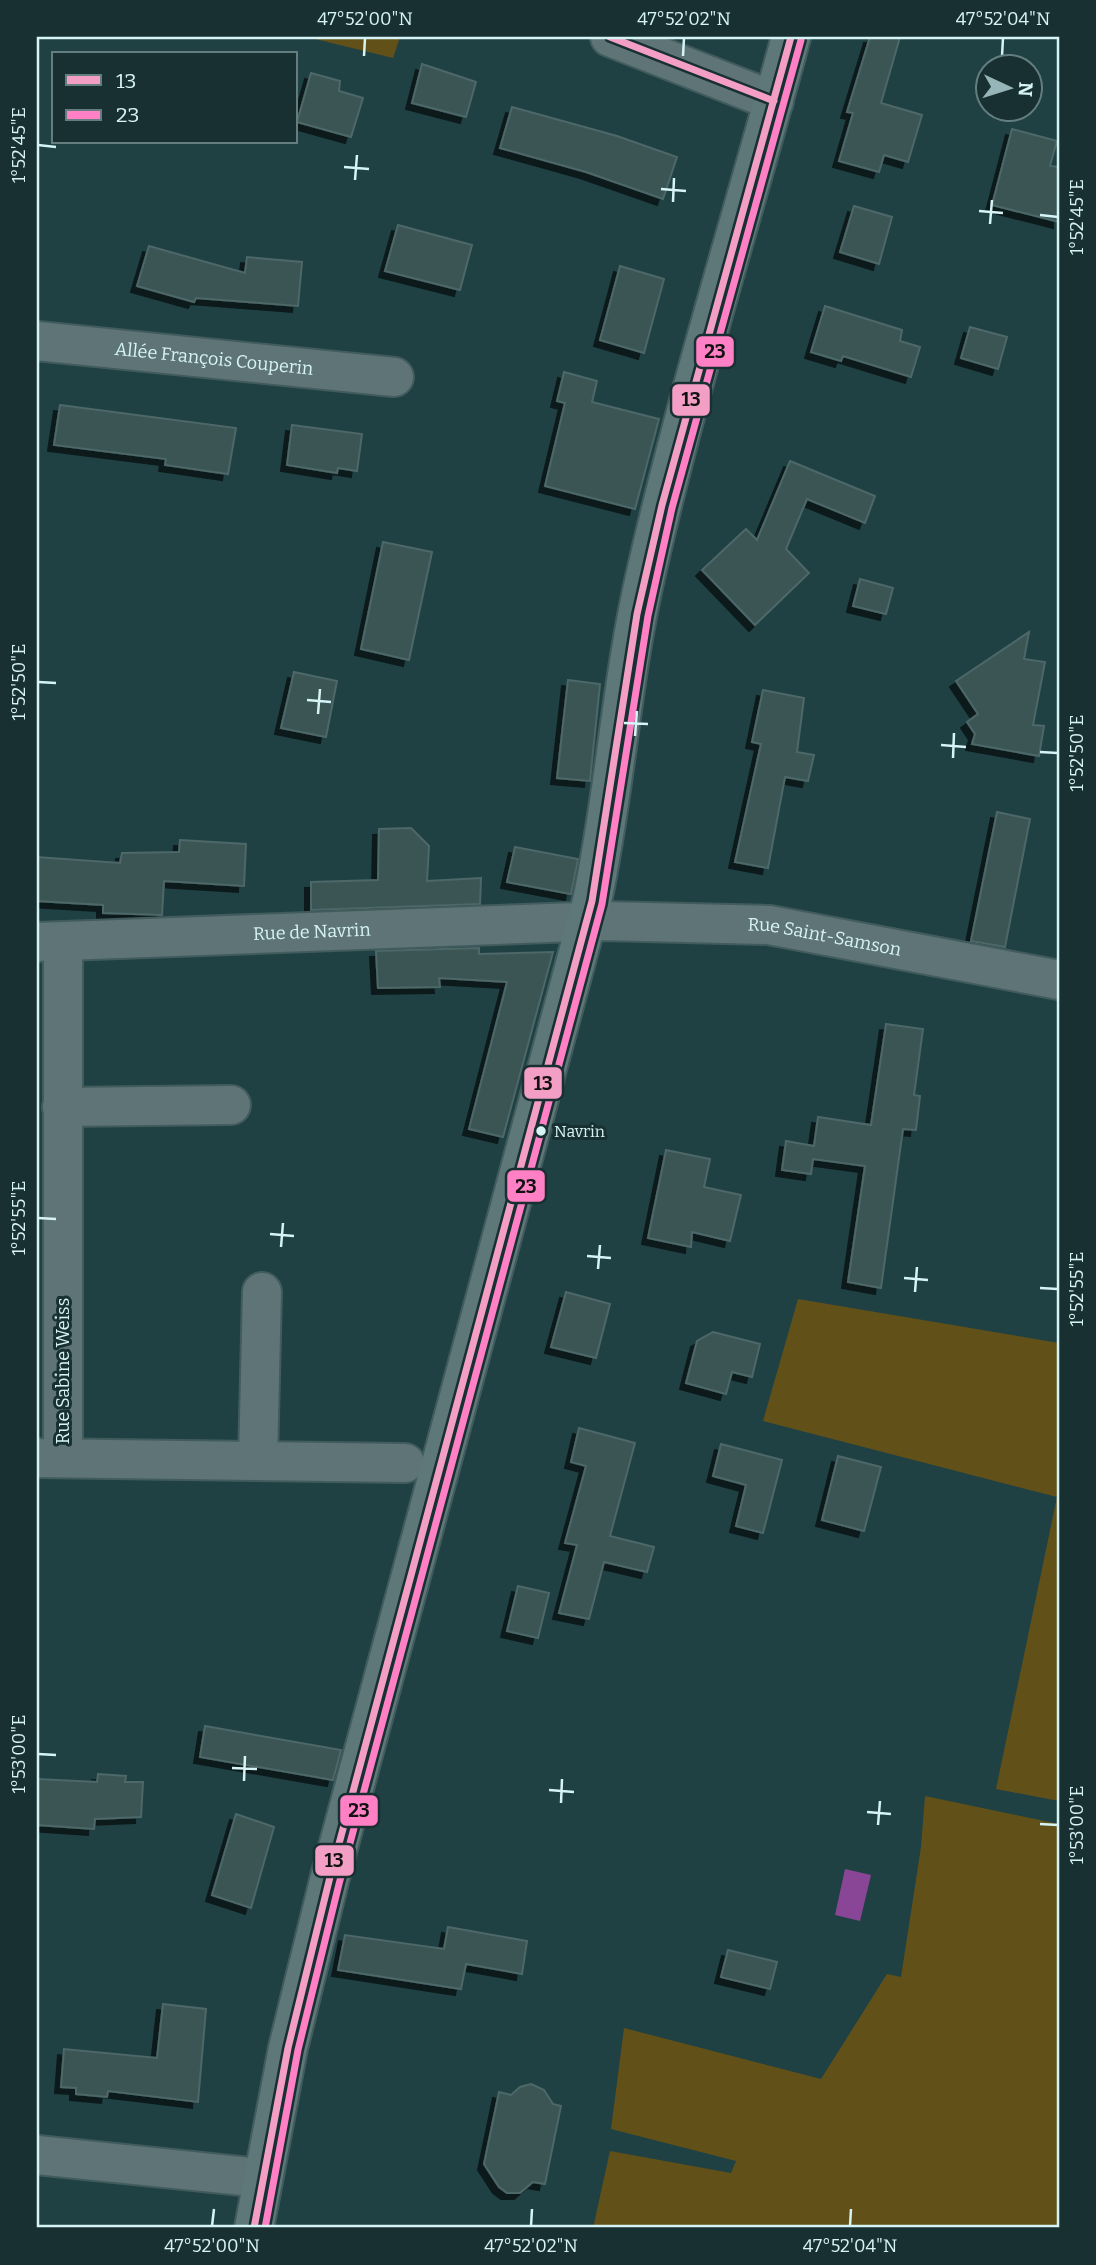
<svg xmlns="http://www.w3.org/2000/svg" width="1096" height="2265" font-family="Bitter,serif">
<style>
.green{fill:#625019}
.water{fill:#894696}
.building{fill:#3b5555;stroke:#4e6768;stroke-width:2;filter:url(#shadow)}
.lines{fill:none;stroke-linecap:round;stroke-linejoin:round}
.minor-casing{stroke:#425c5e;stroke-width:42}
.major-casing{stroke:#425c5e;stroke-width:42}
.minor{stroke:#5e7476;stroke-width:38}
.major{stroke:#5e787a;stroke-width:38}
.bus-1-casing{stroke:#183032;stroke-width:12}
.bus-2-casing{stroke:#183032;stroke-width:12}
.bus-1{stroke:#f39ec5;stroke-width:7}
.bus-2{stroke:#ff80c5;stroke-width:7}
.ticks{fill:none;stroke:#d6f3f6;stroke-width:2.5}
.bus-dot{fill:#d6f3f6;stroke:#183032;stroke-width:2.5}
.labels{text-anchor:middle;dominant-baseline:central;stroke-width:6;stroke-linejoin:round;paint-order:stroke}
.bus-label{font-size:16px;fill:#d6f3f6;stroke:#183032;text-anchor:start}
.street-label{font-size:18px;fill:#d6f3f6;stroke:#183032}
.line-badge{stroke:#183032;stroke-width:2.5}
.pale-badge-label{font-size:19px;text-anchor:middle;font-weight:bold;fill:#111}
.neatline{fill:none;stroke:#d6f3f6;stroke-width:2.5}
.ticks-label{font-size:18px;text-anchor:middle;fill:#d6f3f6}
</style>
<defs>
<filter id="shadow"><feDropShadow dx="-6" dy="6" stdDeviation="0" flood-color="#0009"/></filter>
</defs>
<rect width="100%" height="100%" fill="#1f4144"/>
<path class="green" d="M 307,37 L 400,37 L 393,58 Z
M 798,1299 L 1059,1343 L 1059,1801 L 996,1789 L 1057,1497 L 763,1421 Z
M 925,1796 L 1059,1824 L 1059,2228 L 593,2228 L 610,2151 L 731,2173 L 736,2161 L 611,2129 L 624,2028 L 821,2079 L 887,1974 L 901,1977 L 921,1847 Z"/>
<path class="water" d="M 845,1869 L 871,1875 L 860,1921 L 835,1915 Z"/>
<path class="building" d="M 870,37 L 900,37 L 881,103 L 922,115 L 908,162 L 884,155 L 879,172 L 839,161 L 853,113 L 847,112 Z
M 422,64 L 476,82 L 466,117 L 412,103 Z
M 311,73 L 340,81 L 339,91 L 363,98 L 351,137 L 297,122 Z
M 512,107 L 617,136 L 677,157 L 663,199 L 586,172 L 500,148 Z
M 1012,129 L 1057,141 L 1050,166 L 1059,167 L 1059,222 L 992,205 Z
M 854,206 L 892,217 L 879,264 L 840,252 Z
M 398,225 L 472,245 L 460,290 L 385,271 Z
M 149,246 L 245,273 L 247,257 L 302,262 L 298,306 L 196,298 L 194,302 L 137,286 Z
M 620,266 L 664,279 L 644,353 L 600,340 Z
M 825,306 L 902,330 L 900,341 L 920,347 L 911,377 L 843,356 L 841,361 L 811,352 Z
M 970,327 L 1007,337 L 998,369 L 961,358 Z
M 564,372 L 597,381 L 592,402 L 659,419 L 635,509 L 545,486 L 565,403 L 557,401 Z
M 60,405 L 236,428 L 228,474 L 165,465 L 166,459 L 54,445 Z
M 292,425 L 362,434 L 357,471 L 338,468 L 337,473 L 287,465 Z
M 790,461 L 875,496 L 865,523 L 807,499 L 786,549 L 809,573 L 755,625 L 702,570 L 746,529 L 757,540 Z
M 383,542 L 432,552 L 409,660 L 361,649 Z
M 860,579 L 893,588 L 886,614 L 853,606 Z
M 1029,632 L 1024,659 L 1045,662 L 1033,725 L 1044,726 L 1039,756 L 972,744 L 975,734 L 967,722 L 978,714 L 956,681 Z
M 294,672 L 337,681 L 326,737 L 281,728 Z
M 568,680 L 600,684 L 590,781 L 557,778 Z
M 763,690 L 804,698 L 797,752 L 814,755 L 808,781 L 785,777 L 768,868 L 735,862 L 761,744 L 752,742 Z
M 997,812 L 1030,819 L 1005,947 L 971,941 Z
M 411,828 L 429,846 L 427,881 L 481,878 L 480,904 L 311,910 L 311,882 L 378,880 L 379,829 Z
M 180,840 L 246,844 L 244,886 L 164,881 L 162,915 L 103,913 L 103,905 L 37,901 L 37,857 L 120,863 L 122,853 L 179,852 Z
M 515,847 L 578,859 L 571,894 L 507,882 Z
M 479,948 L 479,954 L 553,952 L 503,1137 L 469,1129 L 507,982 L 439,978 L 440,987 L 378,988 L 376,951 Z
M 886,1024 L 923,1029 L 914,1095 L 920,1096 L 916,1130 L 903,1129 L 881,1288 L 848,1282 L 865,1166 L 813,1159 L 811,1174 L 782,1170 L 786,1141 L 814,1146 L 818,1117 L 871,1125 Z
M 666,1150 L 710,1159 L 704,1187 L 741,1195 L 730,1241 L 692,1232 L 691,1247 L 648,1238 Z
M 566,1292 L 610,1304 L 596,1358 L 551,1347 Z
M 713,1332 L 760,1344 L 752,1377 L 732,1372 L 726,1394 L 686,1383 L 697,1341 Z
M 579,1428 L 635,1443 L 610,1536 L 654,1547 L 647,1572 L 604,1562 L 589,1619 L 559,1613 L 577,1545 L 565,1543 L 586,1466 L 571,1462 Z
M 721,1444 L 782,1460 L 763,1533 L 736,1526 L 746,1485 L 713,1476 Z
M 838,1456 L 881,1467 L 864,1531 L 822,1520 Z
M 518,1586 L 549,1593 L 538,1638 L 507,1631 Z
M 205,1726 L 341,1750 L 333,1780 L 200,1757 Z
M 98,1774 L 126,1776 L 125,1782 L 143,1782 L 141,1817 L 95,1819 L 94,1829 L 37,1825 L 37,1779 L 97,1782 Z
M 236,1814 L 274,1827 L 251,1908 L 212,1895 Z
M 448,1927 L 527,1941 L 522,1974 L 466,1964 L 461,1989 L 338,1970 L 345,1935 L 444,1949 Z
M 728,1950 L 777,1962 L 770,1989 L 721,1977 Z
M 163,2004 L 206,2009 L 198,2102 L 108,2091 L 107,2097 L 76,2094 L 76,2088 L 61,2087 L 64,2049 L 157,2058 Z
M 531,2084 L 544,2090 L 553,2104 L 561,2106 L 545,2184 L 533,2182 L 520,2193 L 507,2193 L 499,2187 L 484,2164 L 499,2092 L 511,2095 L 520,2087 Z"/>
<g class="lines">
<defs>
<g id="minor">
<path d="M 610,37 L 774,101"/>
<path id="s1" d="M 37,341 L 394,377"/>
<path id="s2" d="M 37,942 L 604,921 L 769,925 L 1059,980"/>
<path d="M 63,942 L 63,1457"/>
<path d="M 62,1107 L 231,1105"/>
<path d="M 37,1458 L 405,1463"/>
<path d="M 258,1460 L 262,1292"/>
<path d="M 37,2155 L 261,2178"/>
</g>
<path id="major" d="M 254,2228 L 288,2048 L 329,1881 L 592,901 C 615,793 621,681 646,573 C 687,392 743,215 791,37"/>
</defs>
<use href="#minor" class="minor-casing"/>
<use href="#major" class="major-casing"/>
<use href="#minor" class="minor"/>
<use href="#major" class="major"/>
<defs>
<path id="bus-1" d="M 610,37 L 774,101
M 254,2228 L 288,2048 L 329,1881 L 592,901 L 637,614 L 662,505 L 791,37"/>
<path id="bus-2" d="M 265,2228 L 298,2050 L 339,1884 L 602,904 L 648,616 L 672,508 L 801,40"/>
</defs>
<use href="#bus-1" class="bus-1-casing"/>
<use href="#bus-2" class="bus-2-casing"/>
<use href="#bus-1" class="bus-1"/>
<use href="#bus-2" class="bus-2"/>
</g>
<path class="ticks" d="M 364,56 L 365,38M 683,56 L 684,38M 1002,56 L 1003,38M 38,145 L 56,147M 344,167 L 369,169M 355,180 L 357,155M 661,189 L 686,191M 673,202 L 674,178M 979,211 L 1003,213M 1040,215 L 1058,217M 990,224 L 992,200M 38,682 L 56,683M 307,700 L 331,702M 318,714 L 320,689M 624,723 L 648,724M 635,736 L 637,711M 941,745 L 966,747M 1040,752 L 1058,753M 953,758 L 954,733M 38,1218 L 56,1219M 270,1234 L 294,1236M 281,1247 L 283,1223M 587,1256 L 611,1258M 598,1269 L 600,1245M 904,1278 L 928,1280M 1040,1288 L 1058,1289M 915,1292 L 917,1267M 38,1754 L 56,1755M 232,1768 L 257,1769M 244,1781 L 245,1756M 549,1790 L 574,1792M 561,1803 L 562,1779M 867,1812 L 891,1814M 1040,1824 L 1058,1825M 878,1825 L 880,1801M 212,2226 L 214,2209M 531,2226 L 532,2209M 850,2226 L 851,2209"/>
<circle class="bus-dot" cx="541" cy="1131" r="6"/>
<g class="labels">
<g class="bus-label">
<text x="554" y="1131">Navrin</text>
</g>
<g class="street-label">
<text stroke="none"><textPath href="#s1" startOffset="178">Allée François Couperin</textPath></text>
<text stroke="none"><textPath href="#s2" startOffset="275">Rue de Navrin</textPath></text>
<text stroke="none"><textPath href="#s2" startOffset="789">Rue Saint-Samson</textPath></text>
<text transform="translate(63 1371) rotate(-90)">Rue Sabine Weiss</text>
</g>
</g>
<g class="line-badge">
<rect x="695" y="335" width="40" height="33" rx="7" fill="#ff80c5"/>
<rect x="671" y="383" width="40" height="34" rx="7" fill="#f39ec5"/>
<rect x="523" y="1066" width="40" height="34" rx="7" fill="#f39ec5"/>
<rect x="506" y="1169" width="40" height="34" rx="7" fill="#ff80c5"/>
<rect x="339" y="1794" width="40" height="33" rx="7" fill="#ff80c5"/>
<rect x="314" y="1844" width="41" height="33" rx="7" fill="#f39ec5"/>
</g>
<g class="pale-badge-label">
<text x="715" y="358">23</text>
<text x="691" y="406">13</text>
<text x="543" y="1090">13</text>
<text x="526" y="1193">23</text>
<text x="359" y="1817">23</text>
<text x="334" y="1867">13</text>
</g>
<rect width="1096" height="2265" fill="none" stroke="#183032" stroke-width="77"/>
<rect x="52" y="52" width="245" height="91" fill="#183032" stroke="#647e80" stroke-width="2"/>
<rect x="66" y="75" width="35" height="10" fill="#f39ec5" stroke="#647e80" stroke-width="2"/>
<text x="116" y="88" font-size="21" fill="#d6f3f6">13</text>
<rect x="66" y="110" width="35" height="10" fill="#ff80c5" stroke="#647e80" stroke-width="2"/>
<text x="116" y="122" font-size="21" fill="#d6f3f6">23</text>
<g transform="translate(1009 88) rotate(94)"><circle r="33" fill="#183032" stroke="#647e80" stroke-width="2"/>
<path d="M0-5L12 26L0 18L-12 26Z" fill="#96b5b8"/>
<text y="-10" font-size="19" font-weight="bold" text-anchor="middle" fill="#d6f3f6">N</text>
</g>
<rect x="38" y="38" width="1020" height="2188" class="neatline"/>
<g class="ticks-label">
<text x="365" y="25">47°52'00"N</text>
<text x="684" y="25">47°52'02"N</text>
<text x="1003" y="25">47°52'04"N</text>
<text transform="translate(19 145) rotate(-90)" y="6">1°52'45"E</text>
<text transform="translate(1077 217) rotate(-90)" y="6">1°52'45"E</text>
<text transform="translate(19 682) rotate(-90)" y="6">1°52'50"E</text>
<text transform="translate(1077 753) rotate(-90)" y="6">1°52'50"E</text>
<text transform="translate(19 1218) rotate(-90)" y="6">1°52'55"E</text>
<text transform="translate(1077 1289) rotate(-90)" y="6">1°52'55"E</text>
<text transform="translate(19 1754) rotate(-90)" y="6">1°53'00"E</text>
<text transform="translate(1077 1825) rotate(-90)" y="6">1°53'00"E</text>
<text x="212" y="2252">47°52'00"N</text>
<text x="531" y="2252">47°52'02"N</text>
<text x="850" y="2252">47°52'04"N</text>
</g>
</svg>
